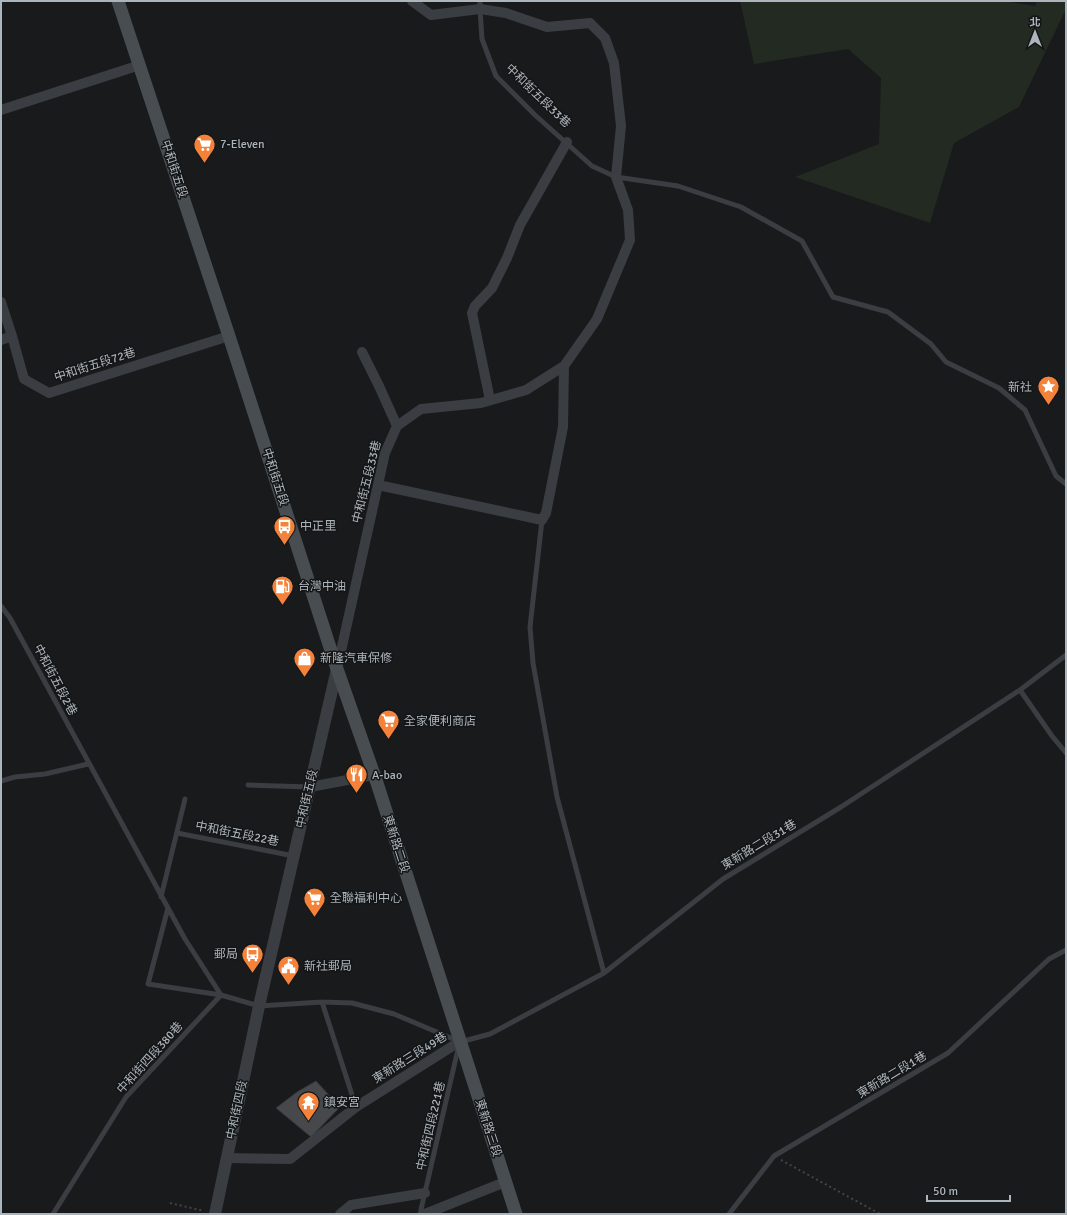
<svg xmlns="http://www.w3.org/2000/svg" width="1067" height="1215" font-family="Signika,'Noto Sans TC',sans-serif">
<style>
.green{fill:#222a21}
.building{fill:#46484c;stroke:#333538}
.lines{fill:none;stroke-linecap:round;stroke-linejoin:round}
.path{stroke:#404548;stroke-width:2;stroke-dasharray:2 3;stroke-linecap:butt}
.service{stroke:#3a3d41;stroke-width:5}
.minor{stroke:#3a3d41;stroke-width:10}
.tertiary{stroke:#3a3d41;stroke-width:12}
.secondary{stroke:#484d51;stroke-width:13}
.labels{text-anchor:middle;dominant-baseline:central;stroke-width:3;stroke-linejoin:round;paint-order:stroke}
.street-label{font-size:12px;fill:#acb5bb;stroke:#141517}
.poi-label{font-size:12px;fill:#acb5bb;stroke:#141517;text-anchor:start}
</style>
<rect width="100%" height="100%" fill="#191a1c"/>
<path class="green" d="M 740,1 L 1003,1 L 1035,6 L 1037,1 L 1066,1 L 1066,9 L 1019,107 L 954,143 L 930,223 L 795,177 L 879,144 L 881,78 L 848,49 L 754,64 Z"/>
<path class="building" d="M 316,1081 L 340,1107 L 311,1137 L 276,1108 L 297,1092 Z"/>
<g class="lines">
<path class="path" d="M 781,1160 L 880,1214
M 170,1203 L 204,1211"/>
<path class="service" d="M 480,1 L 480,9 L 482,39 L 496,76 L 535,115 L 592,166 L 616,177 L 678,186 L 741,207 L 802,241 L 833,297 L 888,312 L 931,344 L 946,362 L 999,388 L 1025,410 L 1056,476 L 1066,484
M 542,520 L 530,627 L 533,663 L 557,797 L 604,973
M 1,606 L 10,618 L 168,908 L 185,939 L 221,995
M 1020,690 L 1052,736 L 1066,753
M 1,781 L 15,777 L 45,774 L 88,764
M 248,785 L 310,787
M 177,833 L 294,856
M 161,897 L 185,799
M 168,908 L 148,984 L 221,995
M 322,1002 L 356,1107
M 460,1042 L 490,1034 L 604,973 L 723,879 L 841,807 L 1020,690 L 1066,655
M 53,1214 L 126,1097 L 221,995 L 259,1006 L 322,1002 L 352,1003 L 394,1014 L 458,1041
M 420,1214 L 458,1049
M 729,1214 L 774,1156 L 948,1053 L 1049,959 L 1066,950"/>
<path class="minor" d="M 1,110 L 140,65
M 1,302 L 12,336 L 24,379 L 49,393 L 229,336
M 1,340 L 12,336
M 362,352 L 379,386 L 397,426
M 490,400 L 472,313 L 475,306 L 492,288 L 507,258 L 520,225 L 567,142
M 378,485 L 542,520 L 546,513 L 563,427 L 564,366
M 337,669 L 385,453 L 397,426 L 421,409 L 481,403 L 526,390 L 564,366 L 597,319 L 630,240 L 628,210 L 616,177 L 621,126 L 614,63 L 605,38 L 590,23 L 547,27 L 506,13 L 480,9 L 431,15 L 412,1
M 310,787 L 374,775
M 227,1158 L 290,1159 L 356,1107 L 459,1042
M 340,1214 L 351,1205 L 425,1193
M 425,1214 L 505,1182"/>
<path class="tertiary" d="M 215,1214 L 259,1006 L 337,669"/>
<path class="secondary" d="M 118,1 L 229,336 L 337,669 L 377,783 L 516,1214"/>
</g>
<defs>
<symbol id="supermarket-pin" viewBox="-11 -11 22 30"><path d="M0 17L-7.5 6A9.5 9.5 0 1 1 7.5 6Z" fill="#f48239" stroke="#141517"/><path d="M-6-5.5h2.5l.6 2H6L4.5 2H-2.5L-4.4-4H-6ZM-1.5 3.2a1.3 1.3 0 1 0 .1 0ZM3 3.2a1.3 1.3 0 1 0 .1 0Z" fill="#fff"/></symbol>
<symbol id="sight-pin" viewBox="-11 -11 22 30"><path d="M0 17L-7.5 6A9.5 9.5 0 1 1 7.5 6Z" fill="#f48239" stroke="#141517"/><path d="M0-6L1.8-2.2L6-1.7L2.9 1.2L3.7 5.4L0 3.3L-3.7 5.4L-2.9 1.2L-6-1.7L-1.8-2.2Z" fill="#fff"/></symbol>
<symbol id="bus-pin" viewBox="-11 -11 22 30"><path d="M0 17L-7.5 6A9.5 9.5 0 1 1 7.5 6Z" fill="#f48239" stroke="#141517"/><path d="M-5-6H5V4H4V6H2V4H-2V6H-4V4H-5ZM-3.5-4V0h7V-4ZM-3.5 1.2v1.5H-2V1.2ZM2 1.2v1.5H3.5V1.2Z" fill="#fff"/></symbol>
<symbol id="fuel-pin" viewBox="-11 -11 22 30"><path d="M0 17L-7.5 6A9.5 9.5 0 1 1 7.5 6Z" fill="#f48239" stroke="#141517"/><path d="M-5.5-6h7V0h2V4h1.3V-2.5L3-4.5l.8-.8L6-3V5H2.5V1h-1V6h-7ZM-4.2-4.7v3.2H.2V-4.7Z" fill="#fff"/></symbol>
<symbol id="shop-pin" viewBox="-11 -11 22 30"><path d="M0 17L-7.5 6A9.5 9.5 0 1 1 7.5 6Z" fill="#f48239" stroke="#141517"/><path d="M-5-2.5h2.3a2.7 3.5 0 0 1 5.4 0H5L5.5 6h-11ZM-1.5-2.5h3a1.5 2.3 0 0 0-3 0Z" fill="#fff"/></symbol>
<symbol id="restaurant-pin" viewBox="-11 -11 22 30"><path d="M0 17L-7.5 6A9.5 9.5 0 1 1 7.5 6Z" fill="#f48239" stroke="#141517"/><path d="M-5-6h1v4h1v-4h1v4h1v-4h1v5L-1.5 .5V6h-2V.5L-5-1ZM5-6V6H3V1.5H1.5Q1.5-4 5-6Z" fill="#fff"/></symbol>
<symbol id="civic-pin" viewBox="-11 -11 22 30"><path d="M0 17L-7.5 6A9.5 9.5 0 1 1 7.5 6Z" fill="#f48239" stroke="#141517"/><path d="M-.6-6.5H3V-4.5H.6V-3L4-1V1h2V6H-6V1h2V-1L-.6-3ZM-1.2 2.5V6h2.4V2.5Z" fill="#fff"/></symbol>
<symbol id="temple-pin" viewBox="-11 -11 22 30"><path d="M0 17L-7.5 6A9.5 9.5 0 1 1 7.5 6Z" fill="#f48239" stroke="#141517"/><path d="M0-6L5-2H3V0L6.5 2.5H4V6H1.5V3h-3V6H-4V2.5H-6.5L-3 0V-2H-5Z" fill="#fff"/></symbol>
</defs>
<g fill-rule="evenodd">
<use href="#supermarket-pin" x="192" y="132" width="25" height="34"/>
<use href="#sight-pin" x="1036" y="374" width="25" height="34"/>
<use href="#bus-pin" x="272" y="514" width="25" height="34"/>
<use href="#fuel-pin" x="270" y="574" width="25" height="34"/>
<use href="#shop-pin" x="292" y="646" width="25" height="34"/>
<use href="#supermarket-pin" x="376" y="708" width="25" height="34"/>
<use href="#restaurant-pin" x="344" y="762" width="25" height="34"/>
<use href="#supermarket-pin" x="302" y="886" width="25" height="34"/>
<use href="#bus-pin" x="240" y="942" width="25" height="34"/>
<use href="#civic-pin" x="276" y="954" width="25" height="34"/>
<use href="#temple-pin" x="296" y="1090" width="25" height="34"/>
</g>
<g class="labels">
<g class="street-label">
<text transform="translate(538 96) rotate(44)">中和街五段33巷</text>
<text transform="translate(174 169) rotate(72)">中和街五段</text>
<text transform="translate(95 365) rotate(-18)">中和街五段72巷</text>
<text transform="translate(275 477) rotate(72)">中和街五段</text>
<text transform="translate(367 482) rotate(-76)">中和街五段33巷</text>
<text transform="translate(55 680) rotate(62)">中和街五段2巷</text>
<text transform="translate(307 799) rotate(-77)">中和街五段</text>
<text transform="translate(237 834) rotate(11)">中和街五段22巷</text>
<text transform="translate(396 844) rotate(72)">東新路二段</text>
<text transform="translate(759 845) rotate(-31)">東新路二段31巷</text>
<text transform="translate(150 1058) rotate(-48)">中和街四段380巷</text>
<text transform="translate(410 1058) rotate(-32)">東新路三段49巷</text>
<text transform="translate(892 1075) rotate(-31)">東新路二段1巷</text>
<text transform="translate(237 1110) rotate(-78)">中和街四段</text>
<text transform="translate(431 1126) rotate(-77)">中和街四段221巷</text>
<text transform="translate(488 1128) rotate(72)">東新路三段</text>
</g>
<g class="poi-label">
<text x="220" y="144">7-Eleven</text>
<text x="1032" y="387" text-anchor="end">新社</text>
<text x="300" y="526">中正里</text>
<text x="298" y="586">台灣中油</text>
<text x="320" y="658">新隆汽車保修</text>
<text x="404" y="721">全家便利商店</text>
<text x="372" y="775">A-bao</text>
<text x="330" y="898">全聯福利中心</text>
<text x="238" y="954" text-anchor="end">郵局</text>
<text x="304" y="966">新社郵局</text>
<text x="324" y="1102">鎮安宮</text>
</g>
</g>
<rect width="1067" height="1215" fill="none" stroke="#acb5bb" stroke-width="4"/>
<g transform="translate(1035 32)" stroke="#141517" stroke-width="3" paint-order="stroke">
<path d="M0-3L7 15L0 10L-7 15Z" fill="#acb5bb"/>
<text y="-6" font-size="11" font-weight="bold" text-anchor="middle" fill="#acb5bb">北</text>
</g>
<path d="M927 1195v6h83v-6" fill="none" stroke="#acb5bb" stroke-width="2"/>
<text x="933" y="1195" font-size="12" fill="#acb5bb" stroke="#141517" stroke-width="3" paint-order="stroke">50 m</text>
</svg>
